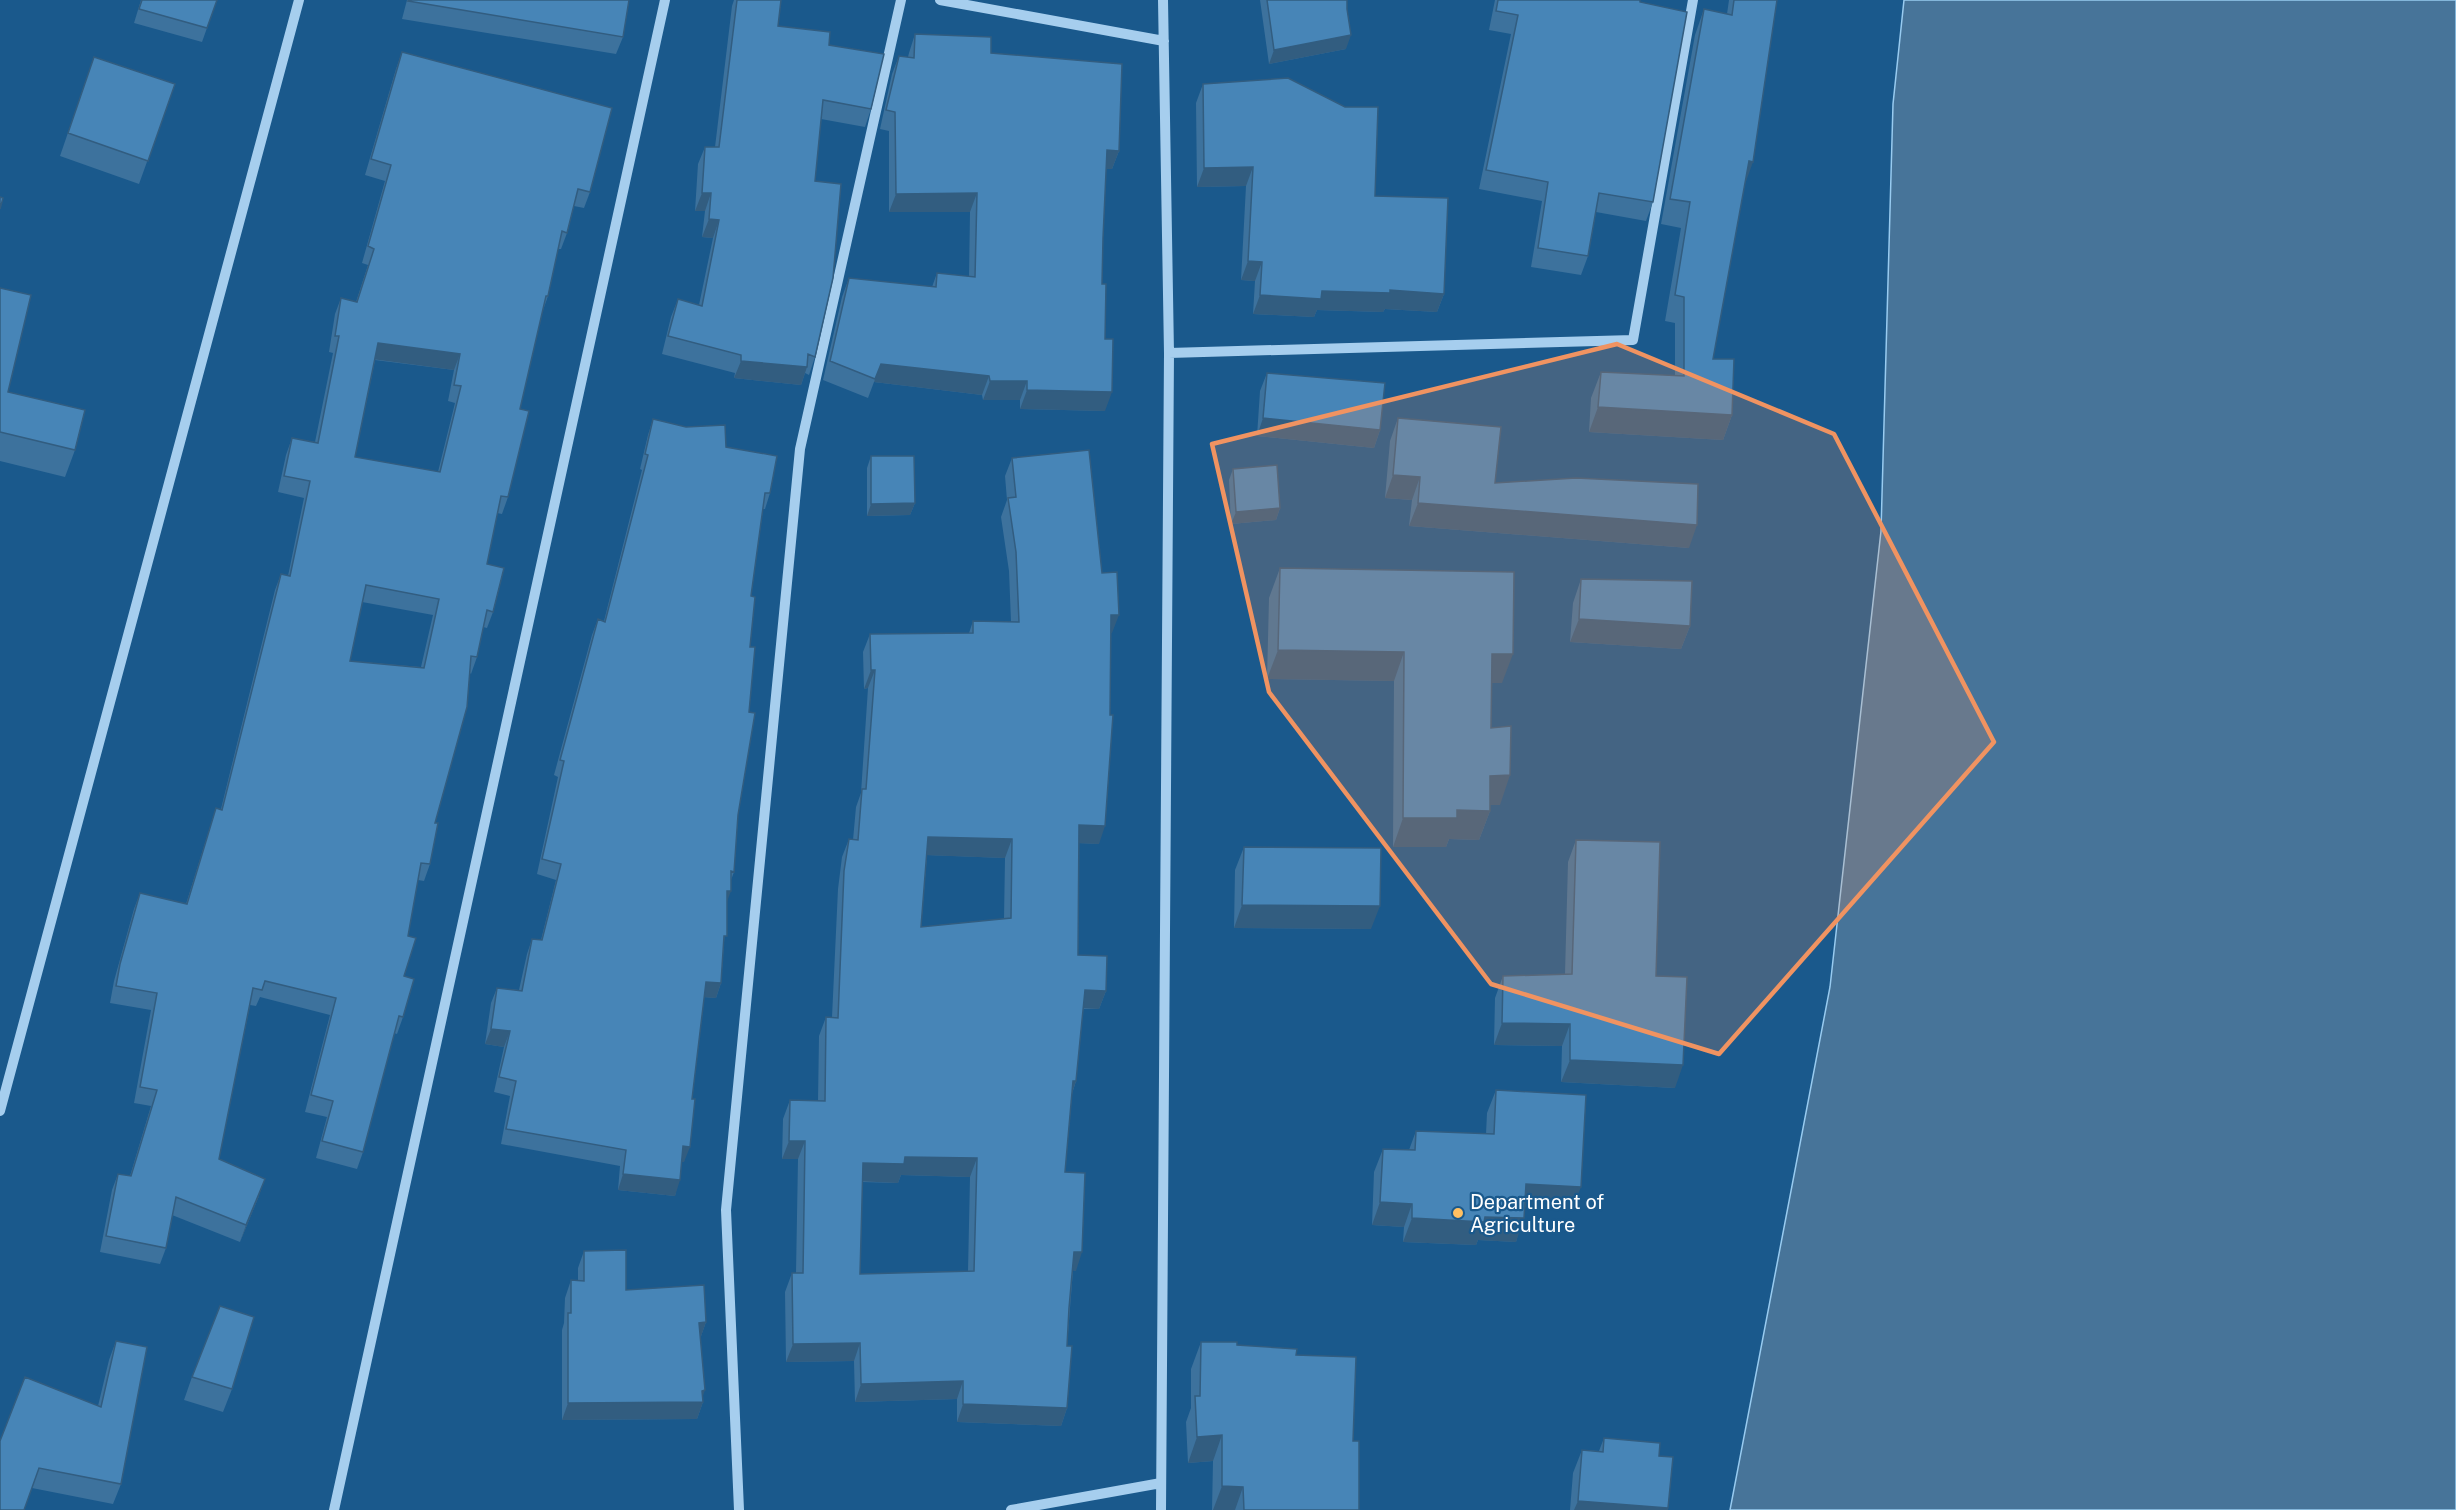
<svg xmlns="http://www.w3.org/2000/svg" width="2456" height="1510" font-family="'Public Sans',sans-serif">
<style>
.water{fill:#477499;stroke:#98cbf0;stroke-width:1.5}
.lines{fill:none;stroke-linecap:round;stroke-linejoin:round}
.minor{stroke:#a6ceee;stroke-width:10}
.wall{fill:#3d729d;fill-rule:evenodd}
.shaded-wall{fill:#325d80}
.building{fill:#4785b7;stroke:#325d80;stroke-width:1.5;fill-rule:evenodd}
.marked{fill:#f09361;fill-opacity:0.2;stroke:#f09361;stroke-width:4.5;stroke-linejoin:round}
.poi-dot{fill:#ffc062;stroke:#1a598c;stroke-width:2}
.labels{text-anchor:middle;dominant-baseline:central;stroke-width:4.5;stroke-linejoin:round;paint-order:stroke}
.poi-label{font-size:20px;fill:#fff;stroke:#1a598c;text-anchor:start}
</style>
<rect width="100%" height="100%" fill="#1a598c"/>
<path class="water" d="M 1904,0 L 2456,0 L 2456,1510 L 1730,1510 L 1830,987 L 1881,531 L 1893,104 Z"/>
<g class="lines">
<path class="minor" d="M 940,0 L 1164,41
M 1169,353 L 1633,340 L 1693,0
M 0,1111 L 299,0
M 334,1510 L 665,0
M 739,1510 L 726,1210 L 800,449 L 901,0
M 1011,1510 L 1161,1483
M 1161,1510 L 1169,353 L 1163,0"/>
</g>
<path class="wall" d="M 141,0 L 217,0 L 202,42 L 134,23 Z
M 407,0 L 629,0 L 623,37 L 616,54 L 402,19 Z
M 734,0 L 781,0 L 778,26 L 829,45 L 871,109 L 865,127 L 821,119 L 815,181 L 815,357 L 809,375 L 805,373 L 801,385 L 734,378 L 735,373 L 662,354 L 671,317 L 678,299 L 699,305 L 713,238 L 702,237 L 705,211 L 695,211 L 698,164 L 705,147 L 715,147 L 732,6 Z
M 1260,0 L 1347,0 L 1346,49 L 1269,64 Z
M 1495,0 L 1640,0 L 1653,202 L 1646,221 L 1596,212 L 1588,256 L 1581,275 L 1531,267 L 1542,201 L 1479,189 L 1511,34 L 1489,30 Z
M 1729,0 L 1777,0 L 1713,359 L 1732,415 L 1723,440 L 1589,432 L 1591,398 L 1601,372 L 1675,376 L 1675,323 L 1665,321 L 1681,228 L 1661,224 L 1695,35 L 1704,9 L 1727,14 Z
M 915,34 L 991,53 L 1119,151 L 1112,169 L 1106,169 L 1103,238 L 1102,284 L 1105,339 L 1105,411 L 1020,409 L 1020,400 L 983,400 L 982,395 L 874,382 L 868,398 L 823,380 L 842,297 L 849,278 L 932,287 L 937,273 L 969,277 L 970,212 L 889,212 L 889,131 L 880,129 L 892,74 L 899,56 L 908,57 L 909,53 Z
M 402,52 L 590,192 L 584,208 L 574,206 L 567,233 L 561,249 L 558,249 L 548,296 L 542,313 L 520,409 L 508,497 L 502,514 L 497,513 L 487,564 L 493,612 L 487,628 L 483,627 L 477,657 L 471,674 L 470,673 L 435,823 L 430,864 L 424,881 L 418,880 L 408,936 L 404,976 L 403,1017 L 397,1034 L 394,1033 L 363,1152 L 357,1169 L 316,1158 L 327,1117 L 305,1112 L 330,1015 L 260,997 L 256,1006 L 250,1005 L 219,1159 L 259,1196 L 240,1242 L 172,1215 L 166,1248 L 160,1264 L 100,1252 L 112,1190 L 118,1174 L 130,1176 L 151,1106 L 134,1103 L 151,1010 L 110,1003 L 114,981 L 134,909 L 140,893 L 186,904 L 216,808 L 221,809 L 275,590 L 281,574 L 288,576 L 304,498 L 278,492 L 286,455 L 292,438 L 315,442 L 333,353 L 329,352 L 335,314 L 341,298 L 356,302 L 368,265 L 362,263 L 385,181 L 365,175 L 396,69 ZM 375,360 L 454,370 L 448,401 L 455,403 L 438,472 L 355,457 ZM 362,602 L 433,615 L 421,667 L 350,661 Z
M 86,80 L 175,84 L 139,184 L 60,156 Z
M 1203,84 L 1375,196 L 1444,294 L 1437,312 L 1385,309 L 1383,312 L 1317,310 L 1314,317 L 1253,314 L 1255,281 L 1241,280 L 1246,186 L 1197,187 L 1196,103 Z
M 0,288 L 8,392 L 75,450 L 65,477 L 0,461 Z
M 1267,373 L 1380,430 L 1374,448 L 1257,436 L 1260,391 Z
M 1398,418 L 1495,483 L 1689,548 L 1409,526 L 1412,500 L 1385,498 L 1390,441 Z
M 653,419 L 726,447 L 770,493 L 765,509 L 763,509 L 751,596 L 750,647 L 734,872 L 731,880 L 727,902 L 721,983 L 716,998 L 704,997 L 684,1162 L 682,1162 L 675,1196 L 618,1190 L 620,1166 L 501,1144 L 510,1096 L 494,1092 L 504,1047 L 485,1044 L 491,1003 L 497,988 L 519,990 L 527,954 L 532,939 L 541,940 L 556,880 L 537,874 L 558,777 L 554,775 L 592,635 L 598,619 L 604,621 L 642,470 L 640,469 L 648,435 Z
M 871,456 L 915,503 L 910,515 L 867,516 L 867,468 Z
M 1012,458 L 1102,573 L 1112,633 L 1111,633 L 1099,844 L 1079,843 L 1078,955 L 1106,991 L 1099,1009 L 1083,1009 L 1076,1081 L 1072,1094 L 1065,1172 L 1076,1271 L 1073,1270 L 1067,1346 L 1067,1408 L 1061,1426 L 957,1422 L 957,1399 L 855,1402 L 854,1361 L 786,1362 L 785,1292 L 792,1273 L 796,1273 L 798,1159 L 782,1159 L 783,1119 L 790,1100 L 818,1101 L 819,1036 L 826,1017 L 832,1017 L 838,889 L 842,857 L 849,839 L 853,840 L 856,807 L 861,793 L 868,688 L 864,689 L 863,652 L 870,634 L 969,633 L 973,621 L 1011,622 L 1009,571 L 1001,517 L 1007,500 L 1005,476 ZM 927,855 L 1005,858 L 1004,919 L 921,927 ZM 901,1175 L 970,1177 L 968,1271 L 860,1274 L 862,1182 L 898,1183 Z
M 1233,469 L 1280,508 L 1276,520 L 1231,524 L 1229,480 Z
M 1280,568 L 1502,683 L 1492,683 L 1491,728 L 1500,805 L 1490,805 L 1490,811 L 1479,840 L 1449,839 L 1446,847 L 1393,847 L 1394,681 L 1267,679 L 1269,598 Z
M 1581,579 L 1690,626 L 1681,649 L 1570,642 L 1573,603 Z
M 1576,840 L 1656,976 L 1675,1088 L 1561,1082 L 1562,1046 L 1494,1045 L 1495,998 L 1503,976 L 1565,974 L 1568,862 Z
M 1244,847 L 1371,929 L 1234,928 L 1235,870 Z
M 1496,1090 L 1572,1210 L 1525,1207 L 1516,1242 L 1478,1240 L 1476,1245 L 1403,1242 L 1404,1227 L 1372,1225 L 1374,1172 L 1383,1149 L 1409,1150 L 1416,1131 L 1486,1134 L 1487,1113 Z
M 584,1251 L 626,1290 L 706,1322 L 700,1339 L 703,1402 L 697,1419 L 562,1420 L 562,1330 L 564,1323 L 565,1298 L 571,1280 L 578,1281 L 578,1268 Z
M 116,1341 L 121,1484 L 113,1504 L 32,1488 L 25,1377 L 98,1406 L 109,1360 Z
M 1201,1342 L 1237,1345 L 1296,1355 L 1353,1441 L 1359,1510 L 1212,1510 L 1213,1461 L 1188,1463 L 1186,1422 L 1191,1408 L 1191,1369 Z
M 192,1377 L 232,1389 L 223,1412 L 184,1400 Z
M 1604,1438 L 1668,1508 L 1668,1510 L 1570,1510 L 1573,1473 L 1582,1450 L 1599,1451 Z"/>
<path class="shaded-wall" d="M 1351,35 L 1346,49 L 1269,64 L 1274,50 Z
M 1107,150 L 1119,151 L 1112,169 L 1100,169 Z
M 1749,161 L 1753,162 L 1744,187 Z
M 1253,167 L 1246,186 L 1197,187 L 1204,168 Z
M 702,193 L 711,193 L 705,211 L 695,211 Z
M 977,193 L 970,212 L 889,212 L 896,194 Z
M 709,219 L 719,220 L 713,238 L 702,237 Z
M 1248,261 L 1262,262 L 1255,281 L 1241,280 Z
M 1390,290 L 1444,294 L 1437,312 L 1385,309 L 1383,312 L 1317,310 L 1314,317 L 1253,314 L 1260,295 L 1322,291 Z
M 378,343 L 460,354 L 454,370 L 372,359 Z
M 741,361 L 807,367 L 801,385 L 734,378 Z
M 881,364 L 989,376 L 982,395 L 874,382 Z
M 990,381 L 1027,381 L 1020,400 L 983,400 Z
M 1027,390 L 1112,392 L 1105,411 L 1020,409 Z
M 1598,407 L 1732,415 L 1723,440 L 1589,432 Z
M 1263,418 L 1380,430 L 1374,448 L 1257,436 Z
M 1393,475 L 1420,477 L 1412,500 L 1385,498 Z
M 915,503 L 910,515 L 867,516 L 871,504 Z
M 1418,503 L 1697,525 L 1689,548 L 1409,526 Z
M 1280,508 L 1276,520 L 1231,524 L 1236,512 Z
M 1111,615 L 1119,615 L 1112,633 L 1105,634 Z
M 1579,619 L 1690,626 L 1681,649 L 1570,642 Z
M 1278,650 L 1404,652 L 1394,681 L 1267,679 Z
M 1492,654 L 1513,654 L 1502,683 L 1482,683 Z
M 871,670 L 875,670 L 868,688 L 864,689 Z
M 1510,775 L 1500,805 L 1480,805 L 1490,776 Z
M 1457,810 L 1490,811 L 1479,840 L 1449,839 L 1446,847 L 1393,847 L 1403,818 Z
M 1079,825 L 1105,826 L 1099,844 L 1072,843 Z
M 928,837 L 1012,839 L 1005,858 L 922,855 Z
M 727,891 L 731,891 L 725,907 Z
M 1242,905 L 1380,906 L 1371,929 L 1234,928 Z
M 706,982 L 721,983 L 716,998 L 700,997 Z
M 1085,990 L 1106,991 L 1099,1009 L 1078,1008 Z
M 1502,1023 L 1570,1024 L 1562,1046 L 1494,1045 Z
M 491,1029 L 510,1031 L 504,1047 L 485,1044 Z
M 1570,1060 L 1683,1065 L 1675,1088 L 1561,1082 Z
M 1073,1081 L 1076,1081 L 1070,1099 Z
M 789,1141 L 805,1141 L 798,1159 L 782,1159 Z
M 683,1146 L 690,1147 L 684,1162 L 678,1162 Z
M 905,1157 L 977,1158 L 970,1177 L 901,1175 L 898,1183 L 856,1181 L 863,1163 Z
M 623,1174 L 680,1180 L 675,1196 L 618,1190 Z
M 265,1179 L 259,1196 L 240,1242 L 246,1225 Z
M 1526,1184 L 1581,1187 L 1572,1210 L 1518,1207 Z
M 1380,1202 L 1412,1204 L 1404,1227 L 1372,1225 Z
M 1485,1217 L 1524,1218 L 1516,1242 L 1478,1240 L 1476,1245 L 1403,1242 L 1412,1218 Z
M 1074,1252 L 1082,1252 L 1076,1271 L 1068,1270 Z
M 706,1322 L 700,1339 L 699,1323 Z
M 860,1343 L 854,1361 L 786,1362 L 793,1344 Z
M 963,1381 L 957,1399 L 855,1402 L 861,1384 Z
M 705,1390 L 701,1402 L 703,1402 L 697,1419 L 562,1420 L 568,1403 Z
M 963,1404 L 1067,1408 L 1061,1426 L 957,1422 Z
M 1222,1435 L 1213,1461 L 1188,1463 L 1197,1437 Z
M 1222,1486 L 1243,1487 L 1235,1510 L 1213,1510 Z
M 1578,1501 L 1668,1508 L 1668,1510 L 1574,1510 Z"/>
<path class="building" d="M 142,0 L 217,0 L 207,28 L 139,9 Z
M 409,0 L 629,0 L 623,37 L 408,1 Z
M 737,0 L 781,0 L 778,26 L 830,32 L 829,45 L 884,54 L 871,109 L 823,100 L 815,181 L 841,184 L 833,278 L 815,357 L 808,354 L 807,367 L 741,361 L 741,355 L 668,336 L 678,299 L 702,306 L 719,220 L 709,219 L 711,193 L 702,193 L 705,147 L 719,147 Z
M 1267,0 L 1347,0 L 1347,9 L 1351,35 L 1274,50 Z
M 1498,0 L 1640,0 L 1640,2 L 1687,12 L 1653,202 L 1599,193 L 1588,256 L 1538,248 L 1548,182 L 1486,170 L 1518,15 L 1496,11 Z
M 1734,0 L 1777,0 L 1753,162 L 1749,161 L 1713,359 L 1734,359 L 1732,415 L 1598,407 L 1601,372 L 1684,376 L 1684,297 L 1675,295 L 1690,202 L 1670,199 L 1704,9 L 1732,15 Z
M 915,34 L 991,37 L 991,53 L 1122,64 L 1119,151 L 1107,150 L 1103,238 L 1102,284 L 1106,284 L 1105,339 L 1113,339 L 1112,392 L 1027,390 L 1027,381 L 990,381 L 989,376 L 881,364 L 875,379 L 830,361 L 849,278 L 936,287 L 937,273 L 975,277 L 977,193 L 896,194 L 895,112 L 886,110 L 899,56 L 914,58 Z
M 402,52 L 612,108 L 590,192 L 578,189 L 567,233 L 562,231 L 548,296 L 546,296 L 520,409 L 529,411 L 508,497 L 501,496 L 487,564 L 504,568 L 493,612 L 487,610 L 477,657 L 471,656 L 467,707 L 435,823 L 438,823 L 430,864 L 421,863 L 408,936 L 416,938 L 404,976 L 414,979 L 403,1017 L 399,1016 L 363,1152 L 322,1141 L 333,1101 L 311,1095 L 336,998 L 265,981 L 262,990 L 253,988 L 219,1159 L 265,1179 L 246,1225 L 176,1197 L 166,1248 L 106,1236 L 118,1174 L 131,1176 L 157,1090 L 140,1087 L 157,993 L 116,986 L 120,964 L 140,893 L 187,904 L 216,808 L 222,810 L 281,574 L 290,576 L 310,481 L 284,476 L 292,438 L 318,443 L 339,336 L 335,336 L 341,298 L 357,302 L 374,249 L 368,246 L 391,165 L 371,159 ZM 378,343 L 460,354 L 454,385 L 461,386 L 440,472 L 355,457 ZM 366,585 L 439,599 L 424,668 L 350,661 Z
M 94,57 L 175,84 L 148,161 L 68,133 Z
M 1288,78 L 1345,107 L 1378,107 L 1375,196 L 1448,198 L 1444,294 L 1390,290 L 1390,293 L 1322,291 L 1321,299 L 1260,295 L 1262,262 L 1248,261 L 1253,167 L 1204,168 L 1203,84 Z
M 0,197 L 3,198 L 0,209 Z
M 0,288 L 31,295 L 8,392 L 85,410 L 75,450 L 0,432 Z
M 1267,373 L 1385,383 L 1380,430 L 1263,418 Z
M 1398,418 L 1501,427 L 1495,483 L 1576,478 L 1698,484 L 1697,525 L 1418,503 L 1420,477 L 1393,475 Z
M 653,419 L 686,427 L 725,425 L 726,447 L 777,456 L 770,493 L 765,493 L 751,596 L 755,597 L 750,647 L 755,647 L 749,712 L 755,713 L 738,815 L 734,872 L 731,871 L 731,891 L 727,891 L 727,936 L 724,936 L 721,983 L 706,982 L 692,1099 L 695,1099 L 690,1147 L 683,1146 L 680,1180 L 623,1174 L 626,1150 L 506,1129 L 516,1081 L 499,1077 L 510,1031 L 491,1029 L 497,988 L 522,991 L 532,939 L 542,940 L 561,864 L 542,859 L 564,761 L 560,760 L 598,619 L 605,622 L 648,455 L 645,454 Z
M 1089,450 L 1102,573 L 1117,572 L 1119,615 L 1111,615 L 1110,715 L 1113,715 L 1105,826 L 1079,825 L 1078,955 L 1107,956 L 1106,991 L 1085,990 L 1076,1081 L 1073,1081 L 1065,1172 L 1085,1173 L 1082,1252 L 1074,1252 L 1069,1308 L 1067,1346 L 1072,1346 L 1067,1408 L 963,1404 L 963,1381 L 861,1384 L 860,1343 L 793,1344 L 792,1273 L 803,1273 L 805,1141 L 789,1141 L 790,1100 L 825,1101 L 826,1017 L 838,1018 L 844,871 L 849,839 L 858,840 L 862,789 L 866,789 L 875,670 L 871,670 L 870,634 L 973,633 L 973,621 L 1019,622 L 1016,552 L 1008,498 L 1016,497 L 1012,458 ZM 928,837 L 1012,839 L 1011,918 L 921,927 ZM 905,1157 L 977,1158 L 974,1271 L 860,1274 L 863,1163 L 904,1164 Z
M 871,456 L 914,456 L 915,503 L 871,504 Z
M 1277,465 L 1280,508 L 1236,512 L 1233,469 Z
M 1280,568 L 1514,572 L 1513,654 L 1492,654 L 1491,728 L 1511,726 L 1510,775 L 1490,776 L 1490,811 L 1457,810 L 1457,818 L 1403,818 L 1404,652 L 1278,650 Z
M 1581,579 L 1692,581 L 1690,626 L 1579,619 Z
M 1576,840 L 1660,842 L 1656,976 L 1687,977 L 1683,1065 L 1570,1060 L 1570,1024 L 1502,1023 L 1503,976 L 1572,974 Z
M 1244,847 L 1381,848 L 1380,906 L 1242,905 Z
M 1496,1090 L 1586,1095 L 1581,1187 L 1526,1184 L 1524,1218 L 1485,1217 L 1484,1222 L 1412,1218 L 1412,1204 L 1380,1202 L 1383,1149 L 1415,1150 L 1416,1131 L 1494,1134 Z
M 626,1250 L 626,1290 L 704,1285 L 706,1322 L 699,1323 L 705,1390 L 702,1391 L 703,1402 L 568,1403 L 568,1313 L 571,1313 L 571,1280 L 584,1281 L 584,1251 Z
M 220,1306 L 254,1317 L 232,1389 L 192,1377 Z
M 116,1341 L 147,1347 L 121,1484 L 39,1468 L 24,1510 L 0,1510 L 0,1441 L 25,1377 L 101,1407 Z
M 1201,1342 L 1237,1342 L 1237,1345 L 1297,1349 L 1296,1355 L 1356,1357 L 1353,1441 L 1359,1441 L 1359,1510 L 1244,1510 L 1243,1487 L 1222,1486 L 1222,1435 L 1197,1437 L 1195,1396 L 1200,1396 Z
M 1604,1438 L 1660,1443 L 1659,1456 L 1673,1457 L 1668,1508 L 1578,1501 L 1582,1450 L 1603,1452 Z"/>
<path class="marked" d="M 1617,344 L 1834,434 L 1994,742 L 1719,1054 L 1491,984 L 1269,692 L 1212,444 Z"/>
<circle class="poi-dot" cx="1458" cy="1213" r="6"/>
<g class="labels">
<g class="poi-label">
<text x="1470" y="1202">Department of<tspan x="1470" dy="23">Agriculture</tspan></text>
</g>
</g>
</svg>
